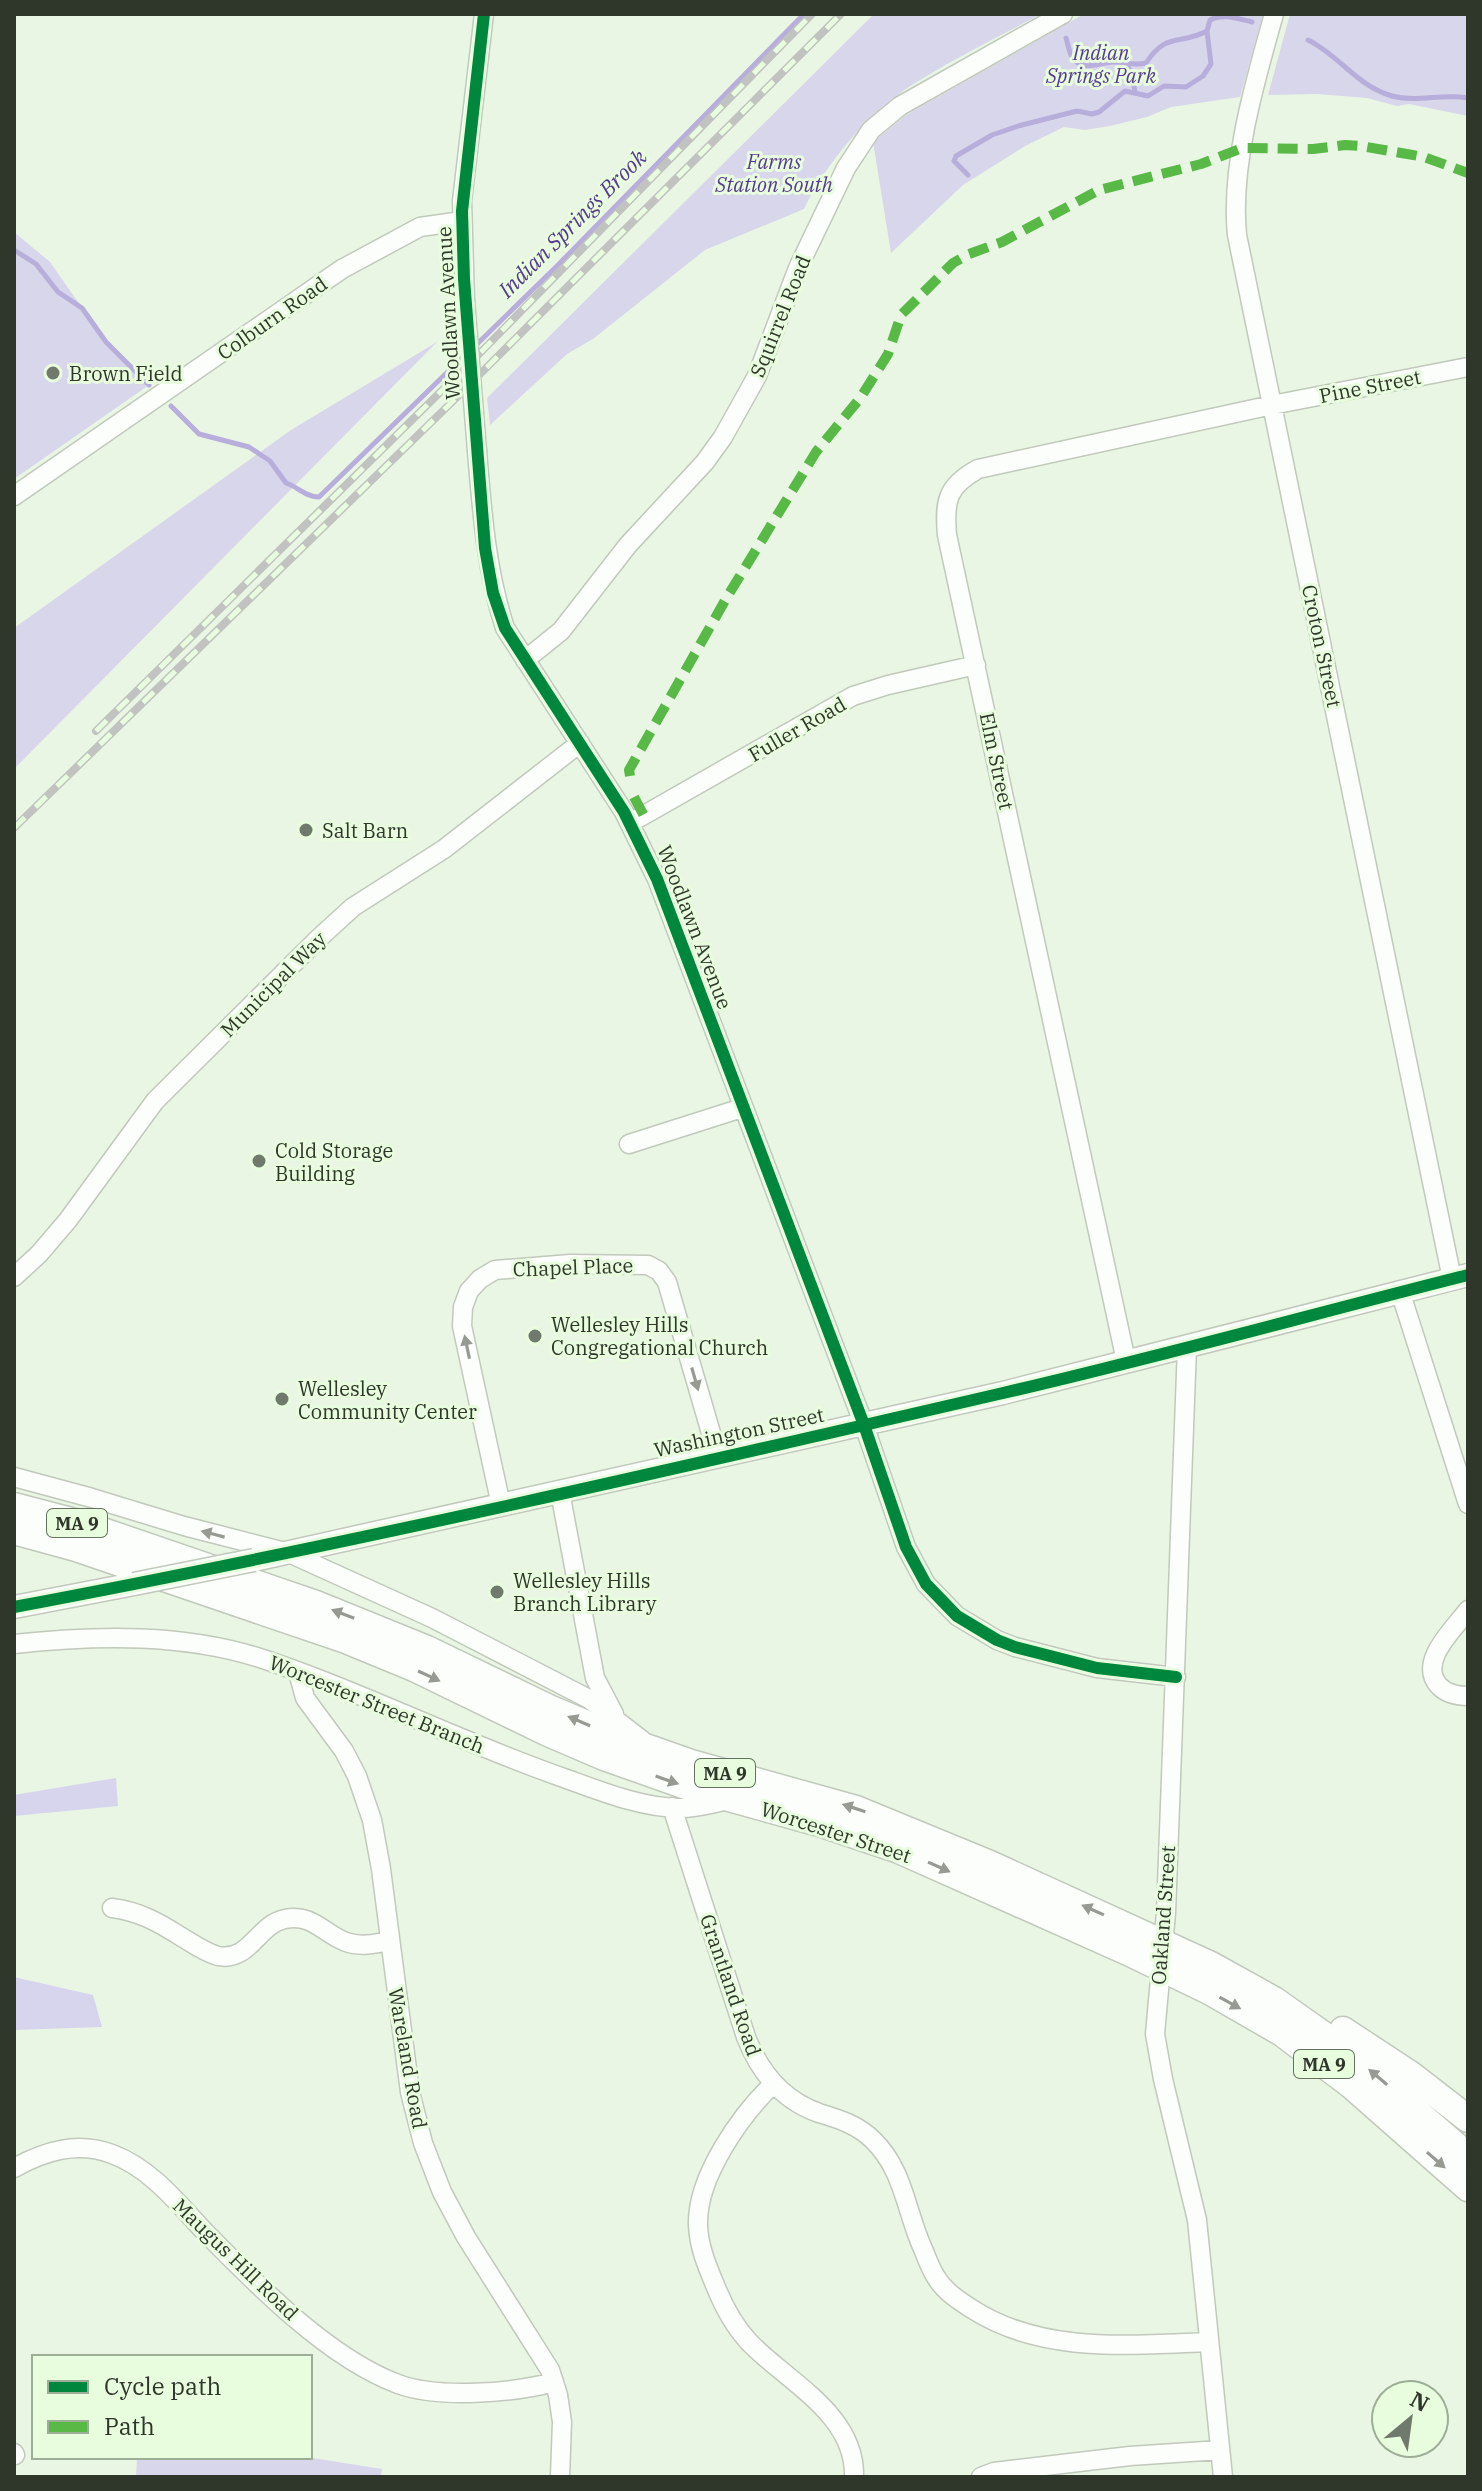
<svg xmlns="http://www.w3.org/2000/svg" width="1482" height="2491" font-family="'IBM Plex Serif',serif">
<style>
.green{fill:#d8d6eb}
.forest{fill:#d7d4ed}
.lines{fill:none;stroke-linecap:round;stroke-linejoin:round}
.stream{stroke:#b8aedb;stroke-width:5}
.minor-casing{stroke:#c0c9bb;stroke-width:21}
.major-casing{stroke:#c0c9bb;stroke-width:25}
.highway-casing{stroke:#c0c9bb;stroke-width:29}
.minor{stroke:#fcfefb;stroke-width:18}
.major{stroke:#fcfefb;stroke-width:22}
.highway{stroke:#fcfefb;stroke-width:26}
.rail-casing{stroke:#c0c3bf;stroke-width:8}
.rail{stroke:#e7fddd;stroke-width:5;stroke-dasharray:15;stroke-linecap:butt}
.minor-bridge-casing{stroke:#c0c9bb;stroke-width:21;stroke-linecap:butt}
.major-bridge-casing{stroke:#c0c9bb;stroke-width:25;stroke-linecap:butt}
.minor-bridge{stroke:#fcfefb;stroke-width:18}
.major-bridge{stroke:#fcfefb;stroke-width:22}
.quiet{stroke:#58b947;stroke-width:10;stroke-dasharray:20 10;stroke-linecap:butt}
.cycleway-casing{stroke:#e7fddd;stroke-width:17}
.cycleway{stroke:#00873e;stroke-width:12}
.oneway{fill:#969a93}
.poi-dot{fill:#707a6c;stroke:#e7fddd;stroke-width:3}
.labels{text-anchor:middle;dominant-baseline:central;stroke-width:6;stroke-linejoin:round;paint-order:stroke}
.shield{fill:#e7fddd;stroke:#667260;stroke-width:2}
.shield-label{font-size:18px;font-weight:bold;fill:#2f372b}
.park-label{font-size:20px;font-style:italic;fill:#583a90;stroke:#e7fddd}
.street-label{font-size:20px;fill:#2f372b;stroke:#e7fddd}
.poi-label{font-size:20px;fill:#2f372b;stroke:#e7fddd;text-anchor:start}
.water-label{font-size:22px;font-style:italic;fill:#583a90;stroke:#e7fddd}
</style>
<rect width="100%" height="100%" fill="#eaf6e4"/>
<path class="green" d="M 874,14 L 1041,14 C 998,37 953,59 912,85 C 869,112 826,163 804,209 L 705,250 L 593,339 L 567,354 L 490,425 L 487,398 Z
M 1084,14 L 1263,14 L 1240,97 L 1171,107 L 1147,117 L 1110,126 L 1085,130 L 1064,127 L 1025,146 L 963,185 L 891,253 L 873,142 L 906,115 Z
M 1290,14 L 1468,14 L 1468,116 L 1409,104 L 1397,106 L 1367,98 L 1317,94 L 1268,95 Z
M 14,232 L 50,262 L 106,342 L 149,385 L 14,479 Z
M 437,342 L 14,769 L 14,628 L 291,430 Z
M 137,2457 L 306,2457 L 382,2469 L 381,2477 L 136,2477 Z"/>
<path class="forest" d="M 116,1778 L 118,1806 L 14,1816 L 14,1795 Z
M 14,1977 L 93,1995 L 102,2027 L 14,2030 Z"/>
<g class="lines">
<path class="stream" d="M 1066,38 C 1068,44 1069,52 1072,57 C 1082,73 1100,62 1114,62 C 1126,62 1134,66 1146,63 C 1167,31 1179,46 1207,31 L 1210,20 C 1223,13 1238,19 1252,22
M 1308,40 C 1339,55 1358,87 1392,96 C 1418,103 1442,93 1468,98
M 1127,65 L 1132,74 L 1135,92
M 968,175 L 954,161 L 956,156 L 992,135 L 1018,126 L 1077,111 L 1092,114 L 1099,112 L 1125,91 L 1148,96 L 1164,86 L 1186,87 L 1203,76 L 1211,64 L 1207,31
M 14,250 L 36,264 L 58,292 L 82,308 L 106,342 L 149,385
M 473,348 L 558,265 L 804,14
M 171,406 L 199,434 L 249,447 L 270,461 L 286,483 C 298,487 306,497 319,497 L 463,357"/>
<defs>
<path id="minor" d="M 1274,14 C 1255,81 1230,166 1237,235 L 1452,1279
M 465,300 L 462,201 L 484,14
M 477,451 C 482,511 486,570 505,628 L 624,812 L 657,879 L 864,1425 L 906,1547 L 926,1584 L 957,1616 L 997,1640 L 1015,1647 L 1097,1668 L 1176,1677
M 14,496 L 342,269 L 420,227 L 462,221
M 525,660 L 561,631 L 628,545 L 705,462 L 723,437 L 757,376 L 798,268 L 846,168 L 871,130 L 900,106 L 1063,14
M 630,823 L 853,696 L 888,685 L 976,665
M 629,1144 L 742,1108
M 14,1277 L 39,1254 L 68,1220 L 155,1101 L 319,938 L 353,907 L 444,849 L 580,743
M 1400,1291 L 1468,1504
M 1187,1346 L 1166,1913 L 1155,2034 L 1163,2079 L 1197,2220 L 1223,2477
M 1126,1361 L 947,535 C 944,501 947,486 978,469 L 1272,405 L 1468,367
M 14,1477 L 92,1498 L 184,1526 L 289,1553 L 432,1618 L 589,1699 L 642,1740
M 560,1492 L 595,1678 L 614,1714
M 501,1505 L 462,1326 L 463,1307 L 469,1291 L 480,1279 L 495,1270 L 570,1264 L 648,1265 L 659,1271 L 667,1282 L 718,1457
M 1468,1610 C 1454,1629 1417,1662 1439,1686 C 1447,1694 1457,1696 1468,1696
M 14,1644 C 97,1635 186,1633 266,1660 C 367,1694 463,1743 564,1778 C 600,1791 642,1808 681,1808 C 697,1808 713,1803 729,1800
M 298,1672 L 305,1698 L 344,1751 L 357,1776 L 372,1820 L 381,1869 L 410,2092 L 423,2143 L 442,2192 L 466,2237 L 550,2370 L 558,2395 L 562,2422 L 560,2477
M 672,1807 L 746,2037 C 760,2073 782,2100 819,2113 C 839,2119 858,2125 873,2140 C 904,2170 906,2212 923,2249 C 927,2258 930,2268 936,2277 C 944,2291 958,2300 972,2309 C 1042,2354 1128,2345 1208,2342
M 112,1908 C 138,1911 158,1922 180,1936 C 192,1943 204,1952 218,1956 C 250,1962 258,1924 285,1919 C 312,1913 324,1934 346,1942 C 360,1947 375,1944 389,1941
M 773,2084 C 740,2116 696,2178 698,2226 C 699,2247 707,2266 715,2285 C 723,2305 734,2326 749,2342 C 786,2381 856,2414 854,2477
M 14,2168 C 45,2151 77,2141 112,2154 C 150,2168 177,2202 204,2231 C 256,2284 328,2358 398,2384 C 439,2399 513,2393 554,2382
M 14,2453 L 15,2455
M 981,2477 L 994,2472 L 1130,2456 L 1220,2450"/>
<path id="major" d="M 254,1560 L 1003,1393 L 1468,1275
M 14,1607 L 134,1584"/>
<path id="highway" d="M 14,1506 L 79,1523 L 316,1604 L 427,1649 L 549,1708 L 620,1738 L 691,1763 L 856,1809 L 990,1864 L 1211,1965 L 1274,2000 L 1345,2050 L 1468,2156
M 14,1531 L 76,1548 L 346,1640 L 414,1668 L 548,1733 L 604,1757 L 689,1787 L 819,1823 L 899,1850 L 1128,1952 L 1209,1991 L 1282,2033 L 1351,2085 L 1468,2188
M 1343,2030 L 1410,2074 L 1468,2119"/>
</defs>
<use href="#minor" class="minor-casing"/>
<use href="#major" class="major-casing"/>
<use href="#highway" class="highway-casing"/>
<use href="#minor" class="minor"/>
<use href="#major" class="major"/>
<use href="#highway" class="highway"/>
<defs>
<path id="rail" d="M 96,731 L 480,353 L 812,14
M 14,828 L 452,402 L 841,14"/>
</defs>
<use href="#rail" class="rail-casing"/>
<use href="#rail" class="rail"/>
<defs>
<path id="minor-bridge" d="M 465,300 L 477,451"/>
<path id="major-bridge" d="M 134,1584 L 254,1560"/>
</defs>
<use href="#minor-bridge" class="minor-bridge-casing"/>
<use href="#major-bridge" class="major-bridge-casing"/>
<use href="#minor-bridge" class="minor-bridge"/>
<use href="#major-bridge" class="major-bridge"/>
<path class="quiet" d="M 630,776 L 629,770 L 727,597 L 816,452 L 861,397 L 888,354 L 901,315 L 953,263 L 969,254 L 1002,242 L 1099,190 L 1201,164 L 1242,148 L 1313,149 L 1345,145 L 1361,146 L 1424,157 L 1468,173
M 634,797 L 644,816"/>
<defs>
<path id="cycleway" d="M 484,14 L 462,211 L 464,279 L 485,548 L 493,593 L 505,628 L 624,812 L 657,879 L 864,1425 L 906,1547 L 926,1584 L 957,1616 L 997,1640 L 1015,1647 L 1097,1668 L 1176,1677
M 14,1607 C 345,1545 675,1469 1003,1393 C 1159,1357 1313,1314 1468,1275"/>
</defs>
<use href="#cycleway" class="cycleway-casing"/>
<use href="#cycleway" class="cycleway"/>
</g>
<defs><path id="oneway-solid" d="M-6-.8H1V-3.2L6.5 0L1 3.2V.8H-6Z" transform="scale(2)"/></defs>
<g class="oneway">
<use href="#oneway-solid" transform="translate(467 1347) rotate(-102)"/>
<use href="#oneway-solid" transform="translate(695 1379) rotate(74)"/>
<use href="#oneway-solid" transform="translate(213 1534) rotate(-165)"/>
<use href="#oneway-solid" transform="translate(343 1614) rotate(-159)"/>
<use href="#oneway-solid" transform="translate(429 1676) rotate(25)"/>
<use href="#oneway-solid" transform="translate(579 1721) rotate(-157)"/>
<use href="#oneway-solid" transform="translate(667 1780) rotate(19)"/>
<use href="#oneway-solid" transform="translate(854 1808) rotate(-162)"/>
<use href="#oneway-solid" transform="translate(939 1867) rotate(24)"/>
<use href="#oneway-solid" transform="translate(1093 1910) rotate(-156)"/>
<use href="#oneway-solid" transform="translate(1230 2003) rotate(29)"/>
<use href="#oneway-solid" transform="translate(1378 2077) rotate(-140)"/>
<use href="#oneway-solid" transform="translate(1436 2160) rotate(41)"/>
</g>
<g class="poi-dot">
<circle cx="53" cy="373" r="8"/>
<circle cx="306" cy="830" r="8"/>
<circle cx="259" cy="1161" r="8"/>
<circle cx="535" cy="1336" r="8"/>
<circle cx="282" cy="1399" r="8"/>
<circle cx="497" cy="1592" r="8"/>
</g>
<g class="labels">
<g class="shield">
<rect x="47" y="1509" width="60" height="28" rx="6"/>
<rect x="695" y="1759" width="60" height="28" rx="6"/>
<rect x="1294" y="2050" width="60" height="28" rx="6"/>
</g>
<g class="shield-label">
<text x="77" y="1523">MA 9</text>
<text x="725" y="1773">MA 9</text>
<text x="1324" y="2064">MA 9</text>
</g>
<g class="park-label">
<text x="1101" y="52">Indian<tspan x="1101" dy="23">Springs Park</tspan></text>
<text x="774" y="161">Farms<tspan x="774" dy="23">Station South</tspan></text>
</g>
<g class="street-label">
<text transform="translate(448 313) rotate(-93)">Woodlawn Avenue</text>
<text transform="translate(780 316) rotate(-68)">Squirrel Road</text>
<text transform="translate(272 318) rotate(-35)">Colburn Road</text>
<text transform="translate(1370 386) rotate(-11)">Pine Street</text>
<text transform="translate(1322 646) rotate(78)">Croton Street</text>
<text transform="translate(797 729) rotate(-30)">Fuller Road</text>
<text transform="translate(997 761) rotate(78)">Elm Street</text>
<text transform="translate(695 927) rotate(69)">Woodlawn Avenue</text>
<text transform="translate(273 984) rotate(-45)">Municipal Way</text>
<text transform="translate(573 1267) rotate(-2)">Chapel Place</text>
<text transform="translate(739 1432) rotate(-12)">Washington Street</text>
<text transform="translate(377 1704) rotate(22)">Worcester Street Branch</text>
<text transform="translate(836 1832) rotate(18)">Worcester Street</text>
<text transform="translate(1163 1915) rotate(-86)">Oakland Street</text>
<text transform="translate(731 1985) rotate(71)">Grantland Road</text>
<text transform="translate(408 2058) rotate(80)">Wareland Road</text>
<text transform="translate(236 2259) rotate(44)">Maugus Hill Road</text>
</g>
<g class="poi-label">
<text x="69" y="373">Brown Field</text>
<text x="322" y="830">Salt Barn</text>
<text x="275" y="1150">Cold Storage<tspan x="275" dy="23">Building</tspan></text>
<text x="551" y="1324">Wellesley Hills<tspan x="551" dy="23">Congregational Church</tspan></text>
<text x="298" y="1388">Wellesley<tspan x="298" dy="23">Community Center</tspan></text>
<text x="513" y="1580">Wellesley Hills<tspan x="513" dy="23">Branch Library</tspan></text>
</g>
<g class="water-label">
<text transform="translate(572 223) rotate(-45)">Indian Springs Brook</text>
</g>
</g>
<rect width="1482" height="2491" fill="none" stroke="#2f372b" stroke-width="32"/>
<rect x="32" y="2355" width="280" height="104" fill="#e7fddd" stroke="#9dae96" stroke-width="2"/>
<rect x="48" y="2381" width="40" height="12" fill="#00873e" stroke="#9dae96" stroke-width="2"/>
<text x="104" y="2395" font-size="24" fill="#2f372b">Cycle path</text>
<rect x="48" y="2421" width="40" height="12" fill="#58b947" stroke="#9dae96" stroke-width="2"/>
<text x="104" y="2435" font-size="24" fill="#2f372b">Path</text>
<g transform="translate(1410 2419) rotate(29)"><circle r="38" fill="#e7fddd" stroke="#9dae96" stroke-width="2"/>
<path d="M0-6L14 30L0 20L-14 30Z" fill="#707a6c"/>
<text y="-12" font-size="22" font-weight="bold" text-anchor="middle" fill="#2f372b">N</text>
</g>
</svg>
